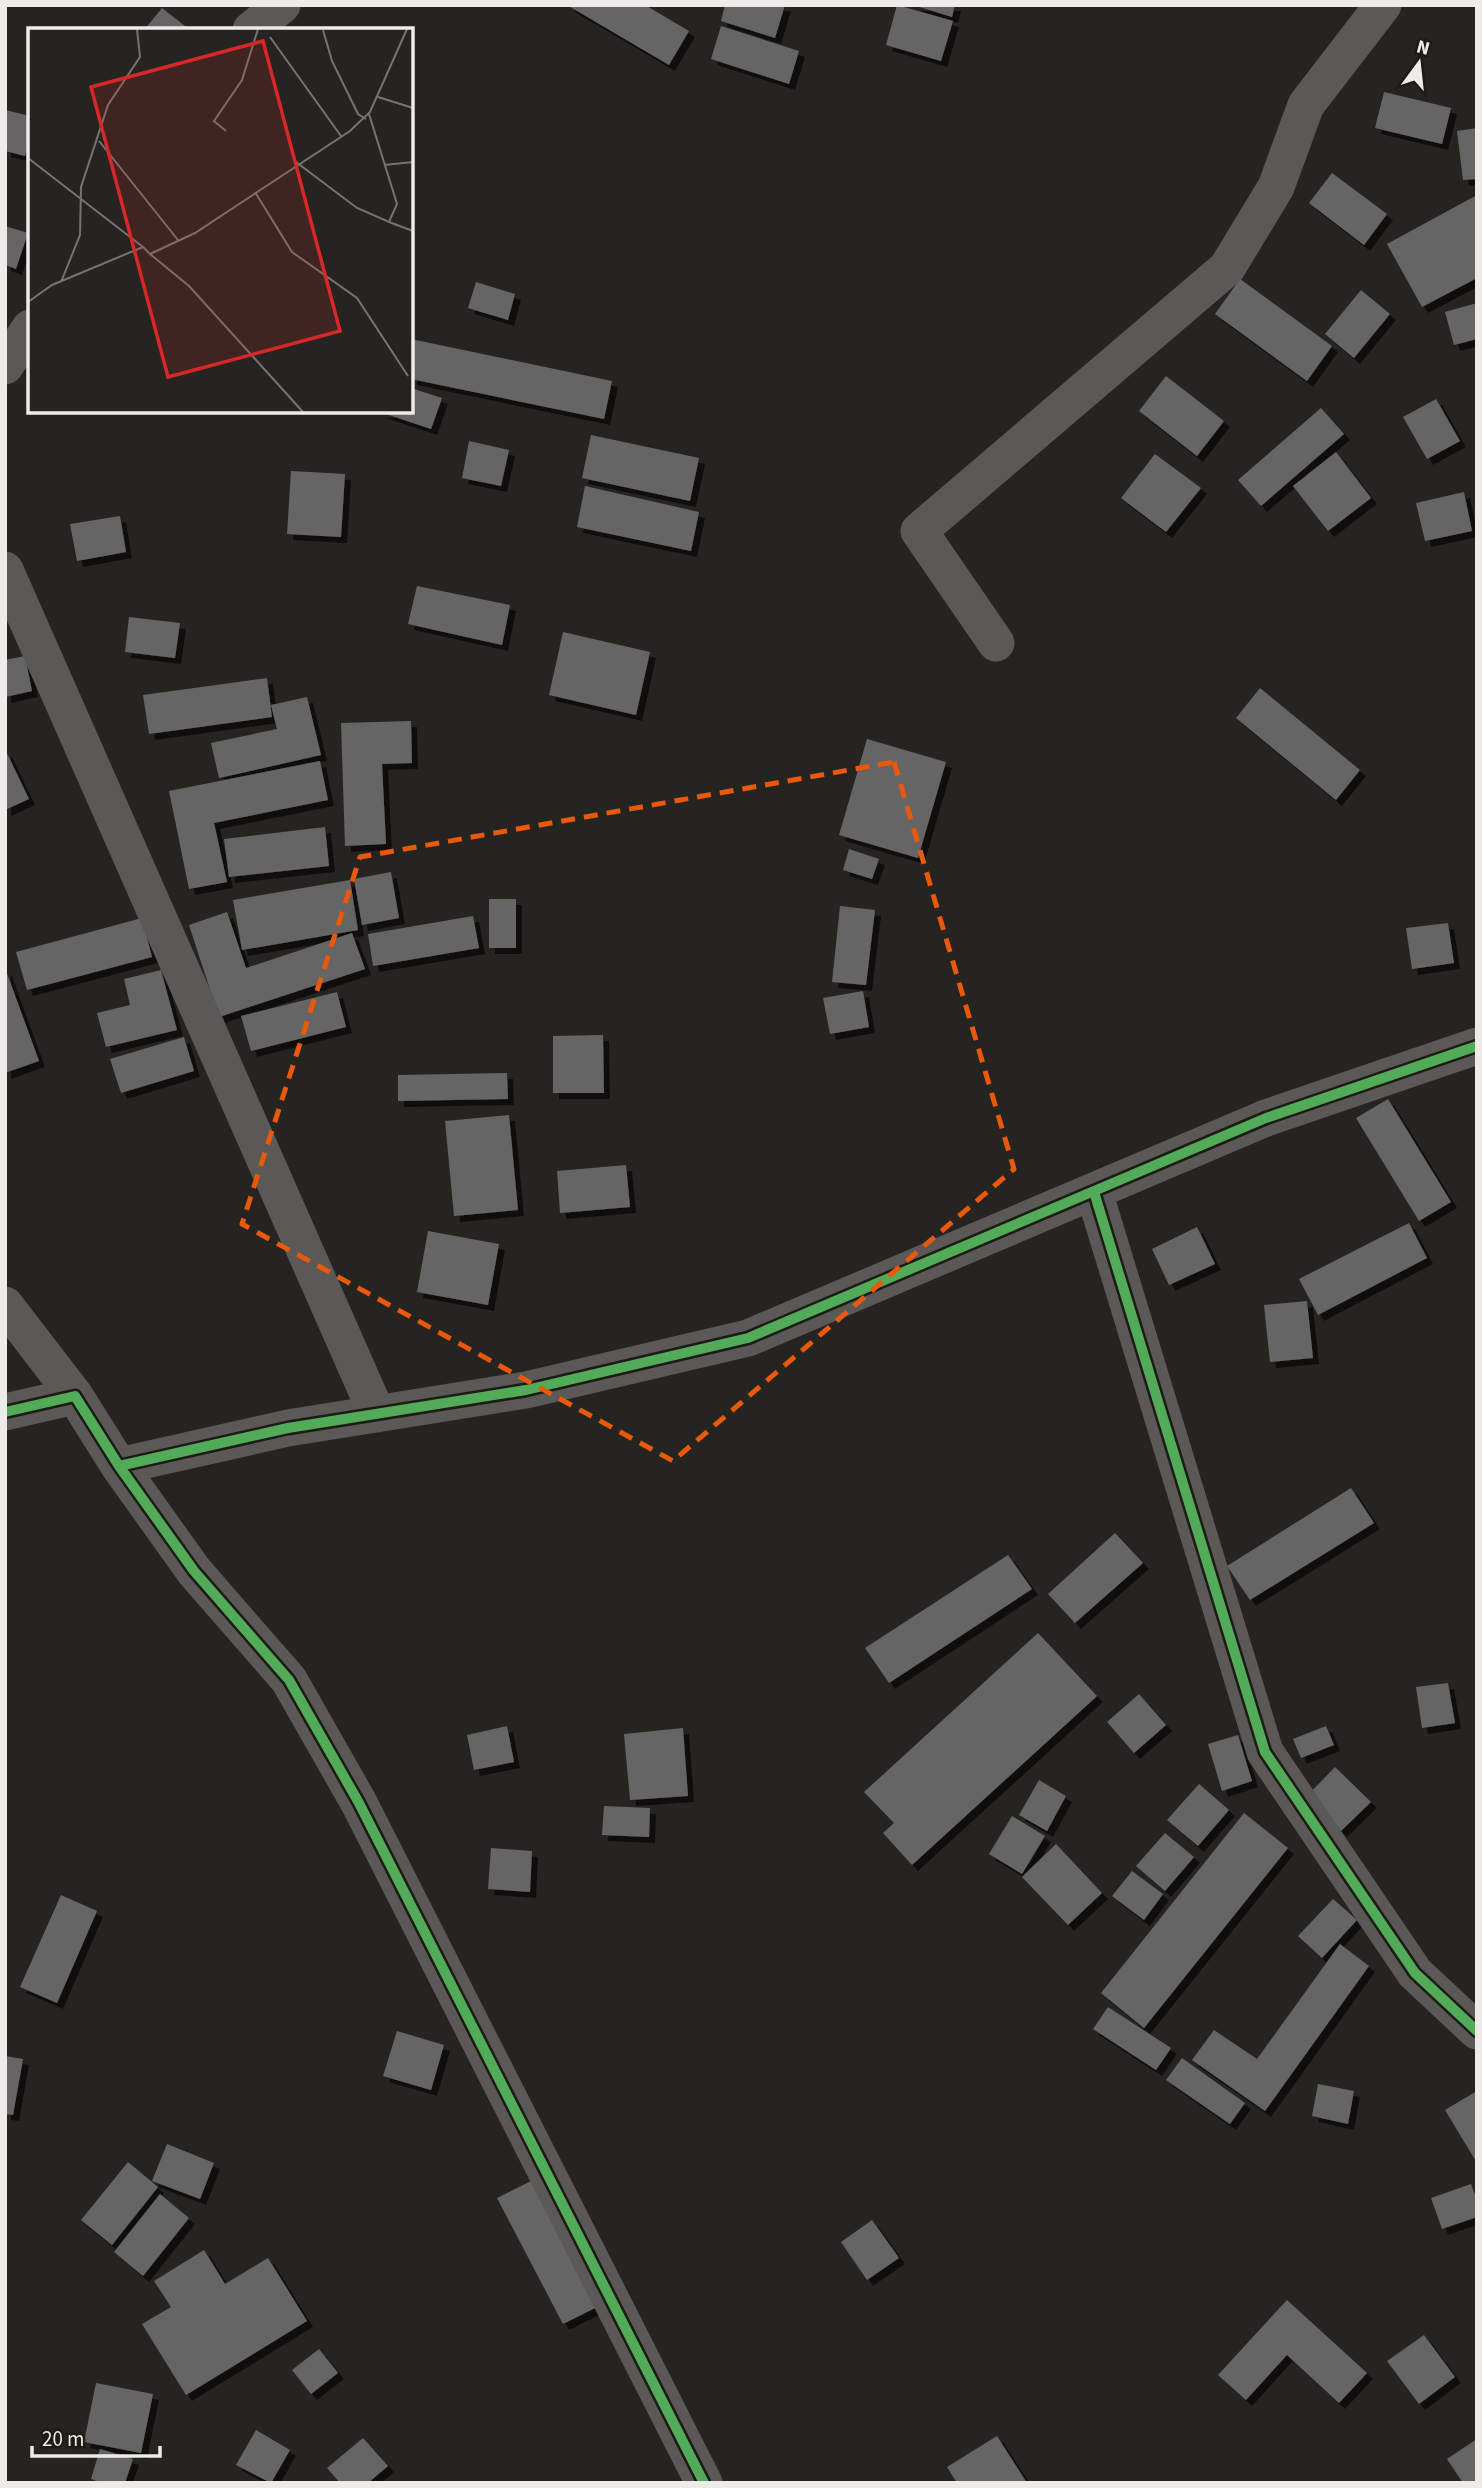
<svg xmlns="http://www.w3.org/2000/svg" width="1482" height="2488" font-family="'Source Sans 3',sans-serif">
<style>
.building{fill:#656565;filter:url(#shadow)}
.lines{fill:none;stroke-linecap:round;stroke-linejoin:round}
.minor{stroke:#5b5957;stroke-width:37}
.cycleway-casing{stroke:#1e1b15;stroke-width:15}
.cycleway{stroke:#51ab58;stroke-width:10}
.marked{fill:none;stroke:#e8590c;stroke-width:5;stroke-dasharray:14 9;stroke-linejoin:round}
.inset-road{fill:none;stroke:#767471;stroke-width:2}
.view{fill:#d62828;fill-opacity:0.15;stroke:#d62828;stroke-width:3.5}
.inset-edge{fill:none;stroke:#eeece8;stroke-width:3.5}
</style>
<defs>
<filter id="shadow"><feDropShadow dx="6" dy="6" stdDeviation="0" flood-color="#0009"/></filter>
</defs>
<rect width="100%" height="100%" fill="#262421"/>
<path class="building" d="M 567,5 L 645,5 L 689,31 L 669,65 Z
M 725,5 L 785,5 L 775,38 L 721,21 Z
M 897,5 L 953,21 L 941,61 L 886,45 Z
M 913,5 L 955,5 L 952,17 Z
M 162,8 L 190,30 L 144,30 Z
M 721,26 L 799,51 L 789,84 L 711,59 Z
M 1384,92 L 1451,108 L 1442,144 L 1375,128 Z
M 5,110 L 30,116 L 30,139 L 25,156 L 5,151 Z
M 1477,128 L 1477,179 L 1463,180 L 1457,131 Z
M 1332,173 L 1387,214 L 1364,245 L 1309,203 Z
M 1477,195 L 1477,278 L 1422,307 L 1387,244 Z
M 5,226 L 28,233 L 16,269 L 5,265 Z
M 1240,279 L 1332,346 L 1307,381 L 1215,314 Z
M 476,282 L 515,294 L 508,320 L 468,308 Z
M 1361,290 L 1390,314 L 1354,358 L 1325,334 Z
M 1477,303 L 1477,339 L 1454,345 L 1445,312 Z
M 411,339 L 612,381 L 604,419 L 411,379 Z
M 1166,376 L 1224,421 L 1197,456 L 1139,411 Z
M 411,388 L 442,398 L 431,429 L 380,412 L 411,411 Z
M 1436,399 L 1460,441 L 1427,459 L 1403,417 Z
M 1321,408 L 1344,434 L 1261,506 L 1238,480 Z
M 591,435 L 699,458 L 690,501 L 582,478 Z
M 469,441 L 509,450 L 501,486 L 462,478 Z
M 1336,452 L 1371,498 L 1328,531 L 1293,486 Z
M 1155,454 L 1201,488 L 1166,532 L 1121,498 Z
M 291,471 L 345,474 L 341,537 L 287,534 Z
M 585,486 L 699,512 L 691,551 L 577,527 Z
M 1464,492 L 1472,531 L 1425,541 L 1416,503 Z
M 120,516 L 126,552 L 77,561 L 70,524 Z
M 417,586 L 510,605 L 502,645 L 408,624 Z
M 129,617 L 180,623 L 175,658 L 125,652 Z
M 563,632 L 650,652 L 636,715 L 549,695 Z
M 25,656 L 32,691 L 5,697 L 5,660 Z
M 267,678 L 272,717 L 149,734 L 143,695 Z
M 1260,688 L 1360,770 L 1336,800 L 1236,718 Z
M 307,697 L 321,755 L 219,778 L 211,743 L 277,729 L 271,705 Z
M 411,721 L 412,763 L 382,764 L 386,844 L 345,846 L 341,723 Z
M 867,739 L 946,762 L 918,858 L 839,835 Z
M 5,749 L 29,799 L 5,810 Z
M 320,761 L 328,800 L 214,823 L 227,882 L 189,889 L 169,791 Z
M 325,827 L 329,866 L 229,877 L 224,839 Z
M 849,849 L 879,859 L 872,879 L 843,870 Z
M 391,872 L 399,918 L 362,925 L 354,879 Z
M 350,880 L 358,930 L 242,950 L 233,900 Z
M 489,899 L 516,899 L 516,948 L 489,948 Z
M 840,906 L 875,910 L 866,985 L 832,982 Z
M 227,912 L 246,968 L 352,933 L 365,969 L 219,1017 L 189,925 Z
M 473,916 L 479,948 L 373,966 L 368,934 Z
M 142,918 L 152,957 L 27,990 L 16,952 Z
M 1448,923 L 1454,963 L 1412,969 L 1406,928 Z
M 5,968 L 39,1061 L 5,1073 Z
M 161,970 L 177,1030 L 106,1047 L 97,1013 L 130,1005 L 124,979 Z
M 863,991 L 869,1027 L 830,1034 L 823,998 Z
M 337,992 L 346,1027 L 251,1051 L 241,1016 Z
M 603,1035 L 604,1093 L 553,1093 L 553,1036 Z
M 184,1037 L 194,1071 L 121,1093 L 110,1059 Z
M 507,1073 L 508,1099 L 398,1101 L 398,1075 Z
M 1388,1099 L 1451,1202 L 1419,1221 L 1356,1118 Z
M 509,1115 L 518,1210 L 454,1216 L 445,1121 Z
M 626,1165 L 630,1207 L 560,1213 L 557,1171 Z
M 1409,1223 L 1427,1258 L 1318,1315 L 1299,1279 Z
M 1197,1227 L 1215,1264 L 1169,1285 L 1152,1249 Z
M 428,1231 L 499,1244 L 488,1305 L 417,1292 Z
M 1307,1301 L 1313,1358 L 1270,1362 L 1264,1305 Z
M 1351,1488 L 1374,1523 L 1250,1600 L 1227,1566 Z
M 1115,1533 L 1143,1563 L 1075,1623 L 1048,1594 Z
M 1008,1555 L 1032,1589 L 889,1683 L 865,1648 Z
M 1038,1633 L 1097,1696 L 912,1865 L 883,1833 L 894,1823 L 864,1792 Z
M 1448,1683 L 1455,1723 L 1422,1728 L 1416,1687 Z
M 1139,1694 L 1166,1725 L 1134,1753 L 1107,1722 Z
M 507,1726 L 514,1762 L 474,1770 L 467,1735 Z
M 1326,1726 L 1334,1745 L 1301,1758 L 1293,1739 Z
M 683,1728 L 688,1796 L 630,1800 L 624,1734 Z
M 1238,1735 L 1252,1781 L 1222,1791 L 1208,1744 Z
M 1335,1767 L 1371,1802 L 1341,1831 L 1306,1797 Z
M 1039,1780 L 1066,1796 L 1047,1831 L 1019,1815 Z
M 1199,1784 L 1229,1810 L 1198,1846 L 1167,1820 Z
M 604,1806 L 650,1808 L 649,1837 L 602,1835 Z
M 1244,1813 L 1288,1848 L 1144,2028 L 1101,1993 Z
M 1012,1816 L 1045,1836 L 1022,1874 L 989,1854 Z
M 1165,1833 L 1194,1857 L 1165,1891 L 1136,1866 Z
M 1056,1844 L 1102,1893 L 1068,1925 L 1022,1877 Z
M 491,1848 L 532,1851 L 530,1892 L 488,1889 Z
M 1132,1871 L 1163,1894 L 1144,1920 L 1112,1896 Z
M 61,1895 L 97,1911 L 57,2003 L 20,1987 Z
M 1333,1899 L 1357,1920 L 1322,1958 L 1298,1936 Z
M 1340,1944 L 1369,1966 L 1265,2111 L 1192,2060 L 1214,2030 L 1257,2059 Z
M 1108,2007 L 1171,2048 L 1156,2070 L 1093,2029 Z
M 397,2031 L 444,2045 L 431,2090 L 383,2076 Z
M 5,2056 L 23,2059 L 13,2115 L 5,2114 Z
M 1182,2058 L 1245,2103 L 1230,2124 L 1166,2080 Z
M 1318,2084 L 1354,2091 L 1348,2124 L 1312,2116 Z
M 1477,2091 L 1477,2163 L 1445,2110 Z
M 167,2144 L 214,2163 L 200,2199 L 152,2181 Z
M 128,2162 L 158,2187 L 112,2245 L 81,2220 Z
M 531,2181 L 597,2307 L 563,2324 L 497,2198 Z
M 1471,2184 L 1477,2200 L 1477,2217 L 1442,2229 L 1431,2198 Z
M 160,2194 L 189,2218 L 143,2276 L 114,2252 Z
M 872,2220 L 899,2258 L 867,2280 L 841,2242 Z
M 204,2250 L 225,2284 L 268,2258 L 307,2321 L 186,2395 L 142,2324 L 171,2307 L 154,2281 Z
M 1287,2300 L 1367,2373 L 1339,2403 L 1287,2355 L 1246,2400 L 1218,2375 Z
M 1424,2335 L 1455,2377 L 1419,2404 L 1387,2361 Z
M 319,2349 L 338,2373 L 311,2394 L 292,2370 Z
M 96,2383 L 153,2394 L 141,2453 L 84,2442 Z
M 256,2430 L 290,2450 L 271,2483 L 236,2465 Z
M 997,2436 L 1027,2483 L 957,2483 L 947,2467 Z
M 363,2438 L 388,2466 L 368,2483 L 340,2483 L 327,2468 Z
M 1477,2439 L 1477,2483 L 1463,2483 L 1447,2459 Z
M 100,2449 L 133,2459 L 125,2483 L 102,2483 L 91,2479 Z"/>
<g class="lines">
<path class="minor" d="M 251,30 L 282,5
M 5,366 L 30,328
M 5,570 L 377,1414
M 996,643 L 919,531 L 1227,268 L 1276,187 L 1306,105 L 1383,5
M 1094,1192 L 1265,1752 L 1415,1973 L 1477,2031
M 5,1305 L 75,1396
M 5,1412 L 75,1396 L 119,1466 L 288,1428 L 526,1390 L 748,1338 L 1266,1118 L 1477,1046
M 119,1466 L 194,1571 L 289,1680 L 359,1803 L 704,2483"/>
<defs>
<path id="cycleway" d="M 1094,1192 L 1265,1752 L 1415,1973 L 1477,2031
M 5,1412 L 75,1396 L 119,1466 L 288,1428 L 526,1390 L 748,1338 L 1266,1118 L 1477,1046
M 119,1466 L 194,1571 L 289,1680 L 359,1803 L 704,2483"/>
</defs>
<use href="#cycleway" class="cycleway-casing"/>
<use href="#cycleway" class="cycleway"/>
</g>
<path class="marked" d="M 894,762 L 1014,1169 L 673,1461 L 242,1224 L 360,857 Z"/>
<g transform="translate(28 28)">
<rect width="385" height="385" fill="#262421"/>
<path class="inset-road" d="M 295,2 L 304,33 L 330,86 L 338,91M 242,9 L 313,108M 350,69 L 385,80M 198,103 L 186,93 L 214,52 L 230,1M 71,113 L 150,212M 0,130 L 115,219M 268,134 L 329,180 L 361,194 L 369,176 L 341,86M 356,137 L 385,134M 227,164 L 264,224 L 329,270 L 380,348M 361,194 L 385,203M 122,226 L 161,258 L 275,384M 33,254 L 52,207 L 53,159 L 80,77 L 112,29 L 109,1M 0,274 L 24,257 L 115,219 L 122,226 L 167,205 L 322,103 L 342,84 L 379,1"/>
<path class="view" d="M 235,13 L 312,303 L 140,349 L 63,59 Z"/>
<rect width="385" height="385" class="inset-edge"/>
</g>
<rect width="1482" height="2488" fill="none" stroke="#eeece8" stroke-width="14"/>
<g transform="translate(1419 63) rotate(15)" stroke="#1e1b15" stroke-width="5" paint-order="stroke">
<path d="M0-5L12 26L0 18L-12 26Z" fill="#eeece8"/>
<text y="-10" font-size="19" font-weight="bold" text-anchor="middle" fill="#eeece8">N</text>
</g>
<path d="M32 2446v10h128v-10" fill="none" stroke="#eeece8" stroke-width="3.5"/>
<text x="42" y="2446" font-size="21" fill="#eeece8" stroke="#1e1b15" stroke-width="5" paint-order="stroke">20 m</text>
</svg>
